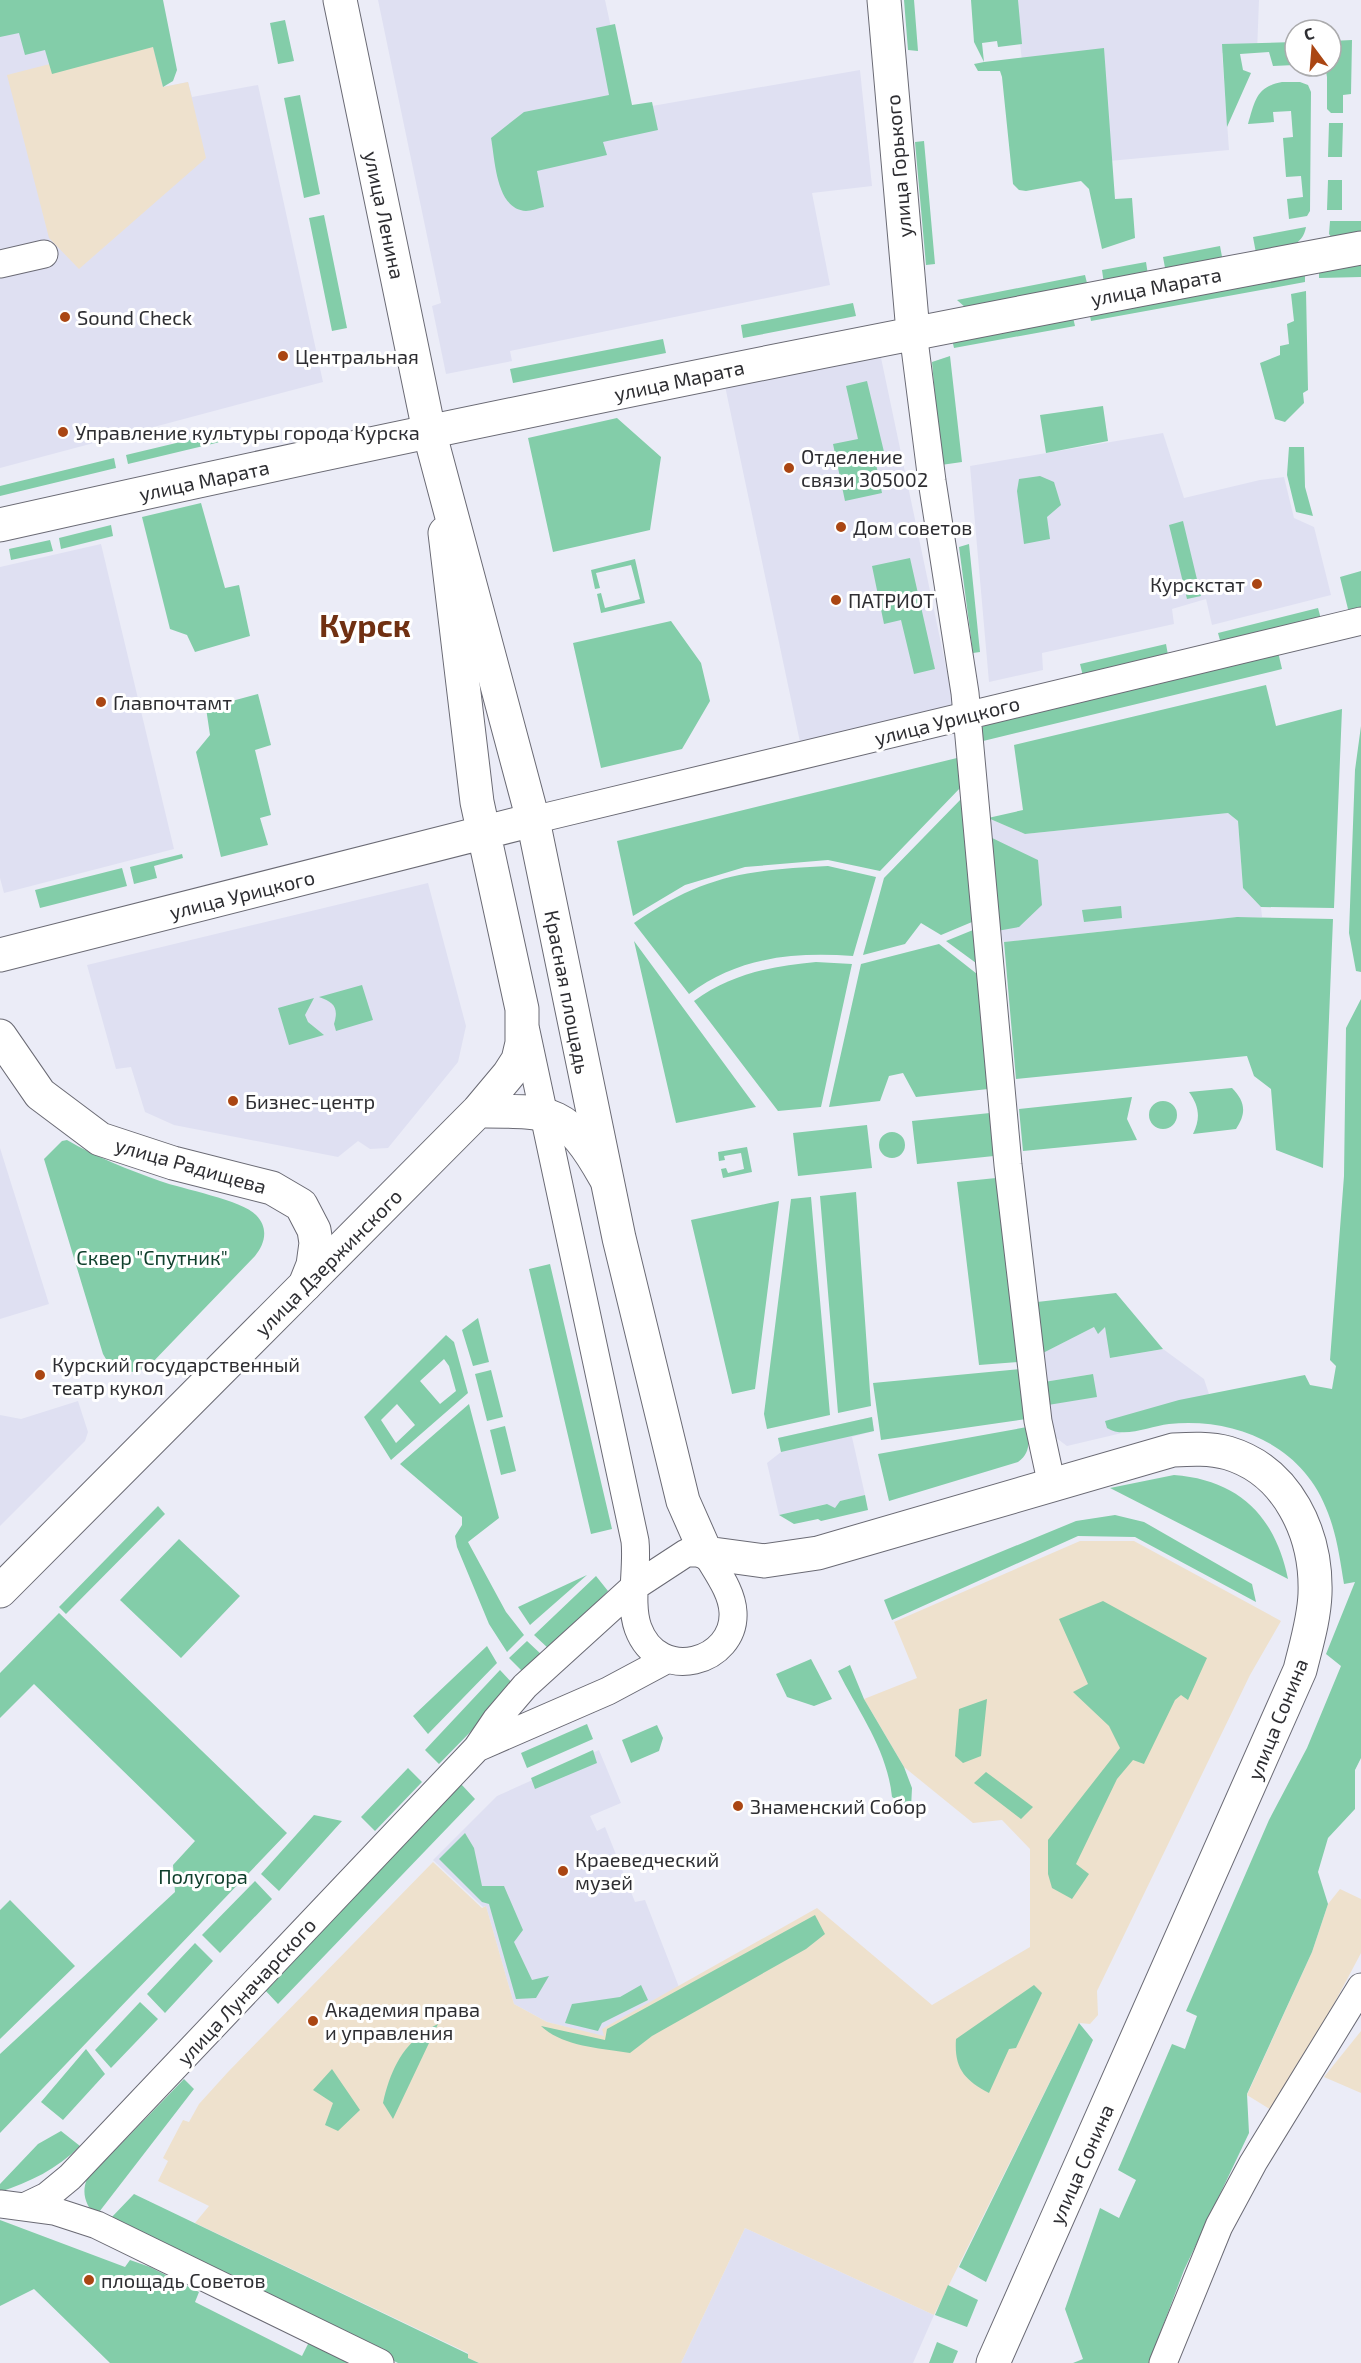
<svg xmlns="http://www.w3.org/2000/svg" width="1361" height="2363" font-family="'Exo 2',sans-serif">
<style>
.built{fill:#dfe0f2}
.industrial{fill:#eee1cd}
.green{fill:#83cda9;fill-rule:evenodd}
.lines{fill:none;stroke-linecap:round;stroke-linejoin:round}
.minor-casing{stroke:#6a6a74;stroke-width:29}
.tertiary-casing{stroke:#6a6a74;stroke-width:35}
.secondary-casing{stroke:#6a6a74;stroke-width:35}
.primary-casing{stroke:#6a6a74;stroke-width:35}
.minor{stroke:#fff;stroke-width:27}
.tertiary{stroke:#fff;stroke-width:33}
.secondary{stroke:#fff;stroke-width:33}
.primary{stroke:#fff;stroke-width:33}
.poi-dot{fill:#aa4613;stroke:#fff;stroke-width:2}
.labels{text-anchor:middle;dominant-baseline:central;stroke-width:6;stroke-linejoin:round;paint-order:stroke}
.street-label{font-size:20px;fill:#2e2e32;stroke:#fff}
.poi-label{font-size:20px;fill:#2e2e32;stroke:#fff;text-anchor:start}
.park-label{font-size:20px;fill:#10402d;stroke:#fff}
.town-label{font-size:32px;font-weight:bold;fill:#703012;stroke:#fff}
</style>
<rect width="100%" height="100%" fill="#ebecf7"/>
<path class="built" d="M 378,0 L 605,0 L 629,110 L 860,70 L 872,186 L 812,193 L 830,285 L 510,351 L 512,361 L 446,374 L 432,306 L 441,303 Z
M 1015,0 L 1259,0 L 1257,52 L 1222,53 L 1229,150 L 1109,161 L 1022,61 Z
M 44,26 L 151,38 L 163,87 L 188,82 L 192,97 L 258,85 L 323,382 L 0,468 L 0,35 Z
M 880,353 L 954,705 L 800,742 L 725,386 Z
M 1163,433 L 1184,498 L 1260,480 L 1284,477 L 1294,518 L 1314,527 L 1331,595 L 1212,625 L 1206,599 L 1172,609 L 1174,624 L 1042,653 L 1043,670 L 989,682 L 970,466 Z
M 101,544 L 174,849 L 4,893 L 0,878 L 0,567 Z
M 1228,813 L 1238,821 L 1243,888 L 1261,907 L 1262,917 L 1237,917 L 1004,942 L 997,931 L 988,818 L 1025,834 Z
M 428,883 L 466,1026 L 458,1062 L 388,1148 L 370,1149 L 358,1141 L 338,1157 L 174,1125 L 145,1112 L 131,1067 L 116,1069 L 87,965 Z
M 0,1148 L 49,1304 L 0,1319 Z
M 1094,1327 L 1105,1327 L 1111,1358 L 1163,1349 L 1204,1379 L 1209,1394 L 1106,1421 L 1107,1428 L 1122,1433 L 1067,1446 L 1055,1437 L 1048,1405 L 1092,1374 L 1044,1382 L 1043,1353 Z
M 78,1401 L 88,1432 L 85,1441 L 0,1526 L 0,1415 L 21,1419 Z
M 872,1417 L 874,1431 L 852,1437 L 865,1495 L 840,1501 L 835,1509 L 826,1504 L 779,1515 L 767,1463 L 781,1452 L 778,1438 Z
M 599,1750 L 621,1803 L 590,1816 L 597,1831 L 605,1827 L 635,1902 L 645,1900 L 679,1987 L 603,2029 L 605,2037 L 547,2022 L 514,2004 L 486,1906 L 483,1907 L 433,1860 L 497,1796 Z
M 745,2228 L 934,2315 L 913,2363 L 681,2363 Z"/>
<path class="industrial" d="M 151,38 L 163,87 L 188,82 L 206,158 L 79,269 L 49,238 L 7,75 Z
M 1080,1541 L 1134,1541 L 1281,1621 L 1250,1675 L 1097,1991 L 1098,2015 L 1090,2024 L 1079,2023 L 934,2315 L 745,2228 L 681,2363 L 479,2363 L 468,2358 L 468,2353 L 195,2223 L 209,2206 L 158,2181 L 168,2161 L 163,2158 L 183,2120 L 189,2122 L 199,2104 L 228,2072 L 433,1862 L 482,1908 L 486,1906 L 514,2004 L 547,2022 L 604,2036 L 602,2029 L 817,1908 L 932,2005 L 1030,1947 L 1030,1849 L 1002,1820 L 973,1823 L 904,1767 L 864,1699 L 917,1678 L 894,1622 Z
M 1340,1889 L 1361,1899 L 1361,1953 L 1276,2113 L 1247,2095 L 1312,1952 L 1328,1904 Z
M 1361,2031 L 1361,2093 L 1324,2077 Z"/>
<path class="green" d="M 0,0 L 163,0 L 177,70 L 173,81 L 163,87 L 153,47 L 52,74 L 45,50 L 25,55 L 19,33 L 0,37 Z
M 904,0 L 914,0 L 918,51 L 908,50 Z
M 971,0 L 1018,0 L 1022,44 L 998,47 L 997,41 L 982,43 L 984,62 L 1104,48 L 1115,199 L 1132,198 L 1135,238 L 1102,249 L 1089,189 L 1081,181 L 1026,191 L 1019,190 L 1013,184 L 1002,77 L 1000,71 L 978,71 L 974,64 L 984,62 L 974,42 Z
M 285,20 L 294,61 L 278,64 L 270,23 Z
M 615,24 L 632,105 L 652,102 L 658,130 L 603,142 L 607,155 L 537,171 L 544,207 C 539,208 531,211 526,211 C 496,210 495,159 491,138 L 524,112 L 609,95 L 596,28 Z
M 1352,40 L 1351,94 L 1343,95 L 1343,113 L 1331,113 L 1327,109 L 1327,77 L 1325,66 L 1331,66 L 1331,41 Z
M 1295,42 L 1295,65 L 1273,66 L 1269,52 L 1240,54 L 1243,70 L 1251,73 L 1227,127 L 1222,44 Z
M 1282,82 L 1300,82 L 1308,85 L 1311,92 L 1310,211 L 1307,216 L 1289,219 L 1287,199 L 1303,197 L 1301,176 L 1286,177 L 1283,138 L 1293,137 L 1291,111 L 1273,112 L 1274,122 L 1248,124 C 1255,101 1256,87 1282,82 Z
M 300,95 L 320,194 L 304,198 L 284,98 Z
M 1329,123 L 1343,123 L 1342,157 L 1328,157 Z
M 924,141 L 935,264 L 926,265 L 915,142 Z
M 1328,180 L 1342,180 L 1342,210 L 1327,210 Z
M 324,215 L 347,328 L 332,331 L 309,218 Z
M 1330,221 L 1361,221 L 1361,233 L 1332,238 L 1329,234 Z
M 1306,227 C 1302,251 1276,249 1256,253 L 1253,237 Z
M 1220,246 L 1223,262 L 1166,273 L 1163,257 Z
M 1361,260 L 1361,277 L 1319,278 L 1319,268 Z
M 1146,262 L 1148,275 L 1104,284 L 1102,270 Z
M 1305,270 L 1305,282 L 1091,321 L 1089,311 Z
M 1085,275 L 1088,287 L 966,308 L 957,300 Z
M 1306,291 L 1308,390 L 1303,393 L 1304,403 L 1285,422 L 1275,419 L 1260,363 L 1280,355 L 1280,346 L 1289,344 L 1287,324 L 1294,321 L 1291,294 Z
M 853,303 L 856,316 L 743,338 L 741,325 Z
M 1072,313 L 1075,326 L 954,348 L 951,335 Z
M 663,339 L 666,353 L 513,383 L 510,369 Z
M 950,356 L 962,462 L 941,465 L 932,362 Z
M 867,381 L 885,456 L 875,459 L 882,493 L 845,501 L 833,444 L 858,439 L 846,386 Z
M 1103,406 L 1108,441 L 1046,453 L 1040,415 Z
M 617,418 L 661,457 L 650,530 L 553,552 L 528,438 Z
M 218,433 L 220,442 L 128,464 L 126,455 Z
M 1289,447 L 1304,447 L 1305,487 L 1313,516 L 1296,512 L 1287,475 Z
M 114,458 L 116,468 L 0,496 L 0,486 Z
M 1040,476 L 1054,482 L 1061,505 L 1047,517 L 1050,539 L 1024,544 L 1017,491 L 1019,479 Z
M 201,503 L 225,588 L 239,585 L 250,636 L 195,652 L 187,635 L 170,629 L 142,517 Z
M 1183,521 L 1201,596 L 1187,599 L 1169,525 Z
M 111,525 L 113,536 L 61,549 L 59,538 Z
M 50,540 L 53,551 L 11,560 L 9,549 Z
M 969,544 L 980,652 L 973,653 L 959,547 Z
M 910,558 L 935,669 L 914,674 L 901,620 L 884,624 L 872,566 Z
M 635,559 L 645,603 L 601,613 L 597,594 L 601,593 L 605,608 L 640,599 L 631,565 L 596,573 L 600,588 L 595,589 L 591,570 Z
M 1361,571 L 1361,612 L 1356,614 L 1348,609 L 1340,577 Z
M 1318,608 L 1321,619 L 1221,644 L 1218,633 Z
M 671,621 L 701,663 L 710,701 L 682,749 L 601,768 L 573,643 Z
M 1166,644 L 1168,655 L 1083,676 L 1080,664 Z
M 1278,652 L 1282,669 L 979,742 L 982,727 L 989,723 Z
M 1266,685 L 1276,726 L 1342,709 L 1334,908 L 1261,907 L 1243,888 L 1238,821 L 1228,813 L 1025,834 L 988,818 L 1023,810 L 1014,745 Z
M 258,694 L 271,745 L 255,750 L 271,815 L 260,818 L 268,845 L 221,857 L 196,752 L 210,735 L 206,708 Z
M 1361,726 L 1361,972 L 1356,971 L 1349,933 L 1355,770 Z
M 961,757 L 962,786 L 880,871 L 828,860 L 745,867 L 685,885 L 633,916 L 617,841 Z
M 963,797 L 972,922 L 941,935 L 921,923 L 905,944 L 863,955 L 884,878 Z
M 988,836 L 1038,860 L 1042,905 L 1019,927 L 997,931 Z
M 182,854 L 183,858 L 154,866 L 157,878 L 134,884 L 130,867 Z
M 828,866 L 876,877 L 853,956 C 793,952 738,957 689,994 L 634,923 C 703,875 747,870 828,866 Z
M 122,868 L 127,886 L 40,908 L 35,890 Z
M 1121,906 L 1122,918 L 1084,922 L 1082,910 Z
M 1237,917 L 1333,919 L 1323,1168 L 1276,1150 L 1271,1089 L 1254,1076 L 1247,1056 L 1016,1079 L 1004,942 Z
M 973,930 L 976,963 L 946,941 Z
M 634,941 L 756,1107 L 676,1123 Z
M 939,944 L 977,974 L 988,1089 L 916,1097 L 903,1073 L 889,1076 L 880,1101 L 829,1107 L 861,964 Z
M 816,962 L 852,964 L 821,1107 L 778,1111 L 694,1001 C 731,974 772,966 816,962 Z
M 362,985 L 373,1020 L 336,1031 L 334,1024 C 339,1008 334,1002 319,997 Z
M 314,998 L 305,1015 L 308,1022 L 324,1035 L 289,1045 L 278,1008 Z
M 1361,999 L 1361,1758 L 1355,1770 L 1355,1809 L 1328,1838 L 1318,1872 L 1328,1904 L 1312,1952 L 1247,2094 L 1249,2133 L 1184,2270 L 1149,2363 L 1073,2363 L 1083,2359 L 1065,2309 L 1100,2208 L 1119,2218 L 1136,2180 L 1118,2170 L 1172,2044 L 1185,2049 L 1197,2016 L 1186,2011 L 1269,1820 L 1307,1748 L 1341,1666 L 1326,1654 L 1355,1582 L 1344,1584 C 1340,1560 1337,1536 1328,1513 C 1304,1446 1236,1417 1169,1424 C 1150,1426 1124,1439 1107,1428 L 1105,1421 L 1179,1400 L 1305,1375 L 1310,1385 L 1332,1389 L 1336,1366 L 1330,1360 L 1344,1176 L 1346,1028 Z
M 1232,1088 C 1245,1101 1247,1113 1236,1129 L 1193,1134 C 1201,1118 1199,1106 1189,1092 Z
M 1132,1097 L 1127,1119 L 1137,1140 L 1023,1151 L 1019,1109 Z
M1149 1115a14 14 0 1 1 28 0a14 14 0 1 1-28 0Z
M 990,1113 L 994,1156 L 917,1164 L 912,1121 Z
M 867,1125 L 872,1168 L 798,1176 L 793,1133 Z
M879 1145a13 13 0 1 1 26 0a13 13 0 1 1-26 0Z
M 67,1140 C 96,1157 129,1170 160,1181 C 182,1189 242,1200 256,1215 C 269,1228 265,1244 255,1256 L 149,1366 C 130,1377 113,1373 103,1354 L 44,1159 L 62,1141 Z
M 747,1147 L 752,1172 L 723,1178 L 721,1169 L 726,1168 L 728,1173 L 744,1169 L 741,1153 L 724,1156 L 725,1160 L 719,1161 L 718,1152 Z
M 996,1178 L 1018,1362 L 979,1365 L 957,1182 Z
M 856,1192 L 871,1406 L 838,1413 L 820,1196 Z
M 811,1197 L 830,1415 L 767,1429 L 764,1414 L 791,1199 Z
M 779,1201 L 755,1389 L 732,1394 L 691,1220 Z
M 550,1264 L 612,1529 L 591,1534 L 529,1269 Z
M 1116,1293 L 1163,1349 L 1110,1358 L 1105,1327 L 1098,1334 L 1094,1327 L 1043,1353 L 1037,1302 Z
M 478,1318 L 489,1362 L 473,1366 L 462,1330 Z
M 446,1335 L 454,1342 L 468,1393 L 391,1460 L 364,1417 ZM 444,1359 L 449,1366 L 456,1391 L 440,1404 L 420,1381 ZM 397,1404 L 415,1425 L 396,1443 L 381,1420 Z
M 1020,1369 L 1026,1419 L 881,1440 L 873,1383 Z
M 491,1370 L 503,1417 L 487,1421 L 475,1374 Z
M 1093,1374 L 1097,1397 L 1048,1405 L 1044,1382 Z
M 469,1404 L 499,1518 L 468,1542 L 506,1612 L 524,1635 L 507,1652 L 489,1624 L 457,1547 L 455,1536 L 462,1525 L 462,1517 L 400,1464 Z
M 872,1417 L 874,1431 L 781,1452 L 778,1438 Z
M 505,1426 L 516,1471 L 501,1475 L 490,1430 Z
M 1027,1427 C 1029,1441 1031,1453 1018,1462 L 889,1501 L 878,1454 Z
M 1174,1475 C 1239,1480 1275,1516 1288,1579 L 1110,1488 Z
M 865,1495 L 868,1510 L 821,1521 L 818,1519 L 794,1524 L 779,1515 L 827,1504 L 835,1508 L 840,1501 Z
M 158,1506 L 165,1514 L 66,1614 L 59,1607 Z
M 1115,1515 L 1144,1522 L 1252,1584 L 1256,1602 L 1135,1537 L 1078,1536 L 892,1620 L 884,1600 L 1076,1521 Z
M 179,1539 L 240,1596 L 181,1658 L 120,1600 Z
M 587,1575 L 530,1625 L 518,1607 Z
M 596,1576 L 608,1591 L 549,1649 L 534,1635 Z
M 1103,1601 L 1207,1658 L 1188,1700 L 1181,1695 L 1175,1700 L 1144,1764 L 1133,1760 L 1117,1779 L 1076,1864 L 1089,1874 L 1072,1899 L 1052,1888 L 1048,1874 L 1048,1840 L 1120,1748 L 1109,1726 L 1073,1692 L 1088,1684 L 1059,1619 Z
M 59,1613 L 287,1833 L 0,2133 L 0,2054 L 175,1892 L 173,1865 L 195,1841 L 34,1684 L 0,1718 L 0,1673 Z
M 527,1641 L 543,1656 L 525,1674 L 509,1658 Z
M 487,1646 L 497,1663 L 428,1734 L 413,1716 Z
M 811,1659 L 832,1699 L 814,1706 L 787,1697 L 776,1674 Z
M 850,1665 L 864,1699 L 904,1767 L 912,1788 L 911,1808 L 892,1797 C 887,1749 859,1713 838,1671 Z
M 500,1670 L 515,1686 L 439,1764 L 425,1750 Z
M 987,1699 L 981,1756 L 963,1763 L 955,1756 L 959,1709 Z
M 587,1724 L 593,1739 L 527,1768 L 521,1753 Z
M 657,1725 L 663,1738 L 659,1751 L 631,1763 L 622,1740 Z
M 593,1750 L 597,1763 L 535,1789 L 531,1778 Z
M 408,1768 L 422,1782 L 375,1831 L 361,1817 Z
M 986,1772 L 1033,1807 L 1021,1819 L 974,1783 Z
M 461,1784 L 475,1799 L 278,2004 L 264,1989 Z
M 314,1815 L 342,1821 L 279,1891 L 261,1874 Z
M 465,1833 L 474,1848 L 482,1886 L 504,1886 L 523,1930 L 514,1942 L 532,1980 L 549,1976 L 536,1998 L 516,1999 L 489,1904 L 482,1902 L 439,1859 Z
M 255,1881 L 272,1899 L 220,1953 L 202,1935 Z
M 10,1900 L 75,1966 L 0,2039 L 0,1910 Z
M 815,1915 L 825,1934 L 806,1949 L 652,2036 L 630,2053 C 601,2048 563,2047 541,2026 L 605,2040 L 607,2029 Z
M 195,1943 L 213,1961 L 165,2013 L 147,1994 Z
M 641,1985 L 648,2000 L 602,2023 L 598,2031 L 565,2023 L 572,2004 L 620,1997 Z
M 1034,1985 L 1042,1993 L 1016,2048 L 1009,2049 L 989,2093 C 964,2080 954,2068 956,2039 Z
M 140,2002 L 158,2019 L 111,2068 L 95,2050 Z
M 1079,2023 L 1093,2040 L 986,2282 L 959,2267 Z
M 438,2024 L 393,2119 L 383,2103 C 391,2067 405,2040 438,2024 Z
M 86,2049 L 105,2074 L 63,2120 L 41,2102 Z
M 332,2069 L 360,2110 L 338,2131 L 325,2125 L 333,2103 L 313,2090 Z
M 184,2079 L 194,2089 L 96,2216 C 86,2206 81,2193 87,2179 Z
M 61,2131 L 80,2146 C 57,2169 30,2182 0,2192 L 0,2184 L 38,2144 Z
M 134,2194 L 468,2354 L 468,2358 L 479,2363 L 398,2363 L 110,2219 Z
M 0,2220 L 125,2267 L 130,2260 L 150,2267 L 199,2292 L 195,2302 L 302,2356 L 310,2340 L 356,2363 L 110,2363 L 34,2289 L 0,2306 Z
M 948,2285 L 978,2300 L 967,2327 L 935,2315 Z
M 937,2342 L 958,2351 L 953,2363 L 929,2363 Z"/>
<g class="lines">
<defs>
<path id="minor" d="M 0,264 L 44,254
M 913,332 L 932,481 L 965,693 L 1008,1165 L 1038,1421 L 1052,1486
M 533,820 L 1361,621
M 477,1748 L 608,1691 L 666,1660
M 0,2204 L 54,2211 L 97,2225 L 380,2363
M 26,2206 L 47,2196 L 70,2177 L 477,1748 L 496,1720 L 525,1686 L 634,1587 L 686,1553 L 706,1553 C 716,1571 732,1591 733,1612 C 736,1662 659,1685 638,1628 C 629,1603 638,1568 635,1541 L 526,1031
M 1163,2363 L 1219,2226 L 1253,2163 L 1361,1987"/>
<path id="tertiary" d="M 884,0 L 913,332
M 0,525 C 452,423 906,333 1361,248"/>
<path id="secondary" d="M 0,955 L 533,820
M 478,1111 C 551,1111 567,1109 605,1177
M 305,1285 L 478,1111 L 509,1074 L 518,1060 L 522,1043 L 522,1009 L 477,802 L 445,533"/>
<path id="primary" d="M 340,0 L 429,431 L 533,820 L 619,1238 L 683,1501 L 706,1553 L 764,1561 L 818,1553 L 1173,1450 C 1191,1449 1210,1448 1228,1453 C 1288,1471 1317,1534 1315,1594 C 1314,1620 1306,1645 1300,1670 L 993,2363
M 0,1036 L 40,1094 L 100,1139 L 173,1163 L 272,1188 L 301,1205 L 314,1230 L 316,1243 L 313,1265 L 305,1285 L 0,1591"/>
</defs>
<use href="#minor" class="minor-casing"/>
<use href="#tertiary" class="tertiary-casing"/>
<use href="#secondary" class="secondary-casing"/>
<use href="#primary" class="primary-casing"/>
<use href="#minor" class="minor"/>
<use href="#tertiary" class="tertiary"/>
<use href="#secondary" class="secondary"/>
<use href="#primary" class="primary"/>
</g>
<g class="poi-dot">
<circle cx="65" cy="317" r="6"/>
<circle cx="283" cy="356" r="6"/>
<circle cx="63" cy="432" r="6"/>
<circle cx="789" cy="468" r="6"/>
<circle cx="841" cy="527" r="6"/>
<circle cx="1257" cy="584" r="6"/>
<circle cx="836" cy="600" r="6"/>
<circle cx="101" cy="702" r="6"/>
<circle cx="233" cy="1101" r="6"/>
<circle cx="40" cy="1375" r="6"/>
<circle cx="738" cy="1806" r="6"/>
<circle cx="563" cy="1871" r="6"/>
<circle cx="313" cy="2021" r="6"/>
<circle cx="89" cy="2280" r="6"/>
</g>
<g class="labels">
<g class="street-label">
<text transform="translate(898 166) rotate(-95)">улица Горького</text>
<text transform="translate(385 215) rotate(78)">улица Ленина</text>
<text transform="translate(1156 286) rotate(-11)">улица Марата</text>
<text transform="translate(679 380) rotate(-12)">улица Марата</text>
<text transform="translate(204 480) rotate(-12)">улица Марата</text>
<text transform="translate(947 720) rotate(-14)">улица Урицкого</text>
<text transform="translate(242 894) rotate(-14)">улица Урицкого</text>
<text transform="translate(568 992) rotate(79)">Красная площадь</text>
<text transform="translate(191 1165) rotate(16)">улица Радищева</text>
<text transform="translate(328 1262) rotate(-45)">улица Дзержинского</text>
<text transform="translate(1277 1719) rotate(-68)">улица Сонина</text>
<text transform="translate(246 1991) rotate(-47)">улица Луначарского</text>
<text transform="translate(1081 2164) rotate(-66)">улица Сонина</text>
</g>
<g class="poi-label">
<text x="77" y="317">Sound Check</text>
<text x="295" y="356">Центральная</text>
<text x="75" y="432">Управление культуры города Курска</text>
<text x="801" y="456">Отделение<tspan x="801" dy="23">связи 305002</tspan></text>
<text x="853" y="527">Дом советов</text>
<text x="1245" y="584" text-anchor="end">Курскстат</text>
<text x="848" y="600">ПАТРИОТ</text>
<text x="113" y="702">Главпочтамт</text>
<text x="245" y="1101">Бизнес-центр</text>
<text x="52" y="1364">Курский государственный<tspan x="52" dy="23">театр кукол</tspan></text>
<text x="750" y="1806">Знаменский Собор</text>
<text x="575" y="1859">Краеведческий<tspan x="575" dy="23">музей</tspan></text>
<text x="325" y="2009">Академия права<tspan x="325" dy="23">и управления</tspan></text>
<text x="101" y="2280">площадь Советов</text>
</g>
<g class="park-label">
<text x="152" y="1257">Сквер "Спутник"</text>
<text x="203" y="1876">Полугора</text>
</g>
<g class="town-label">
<text x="365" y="624">Курск</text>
</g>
</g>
<g transform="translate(1313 48) rotate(344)"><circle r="28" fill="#ffffff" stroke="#ababad" stroke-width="1.5"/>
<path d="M0-4.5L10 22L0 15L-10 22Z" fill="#aa4613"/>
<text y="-9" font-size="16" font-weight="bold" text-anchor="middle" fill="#2e2e32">С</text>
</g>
</svg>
